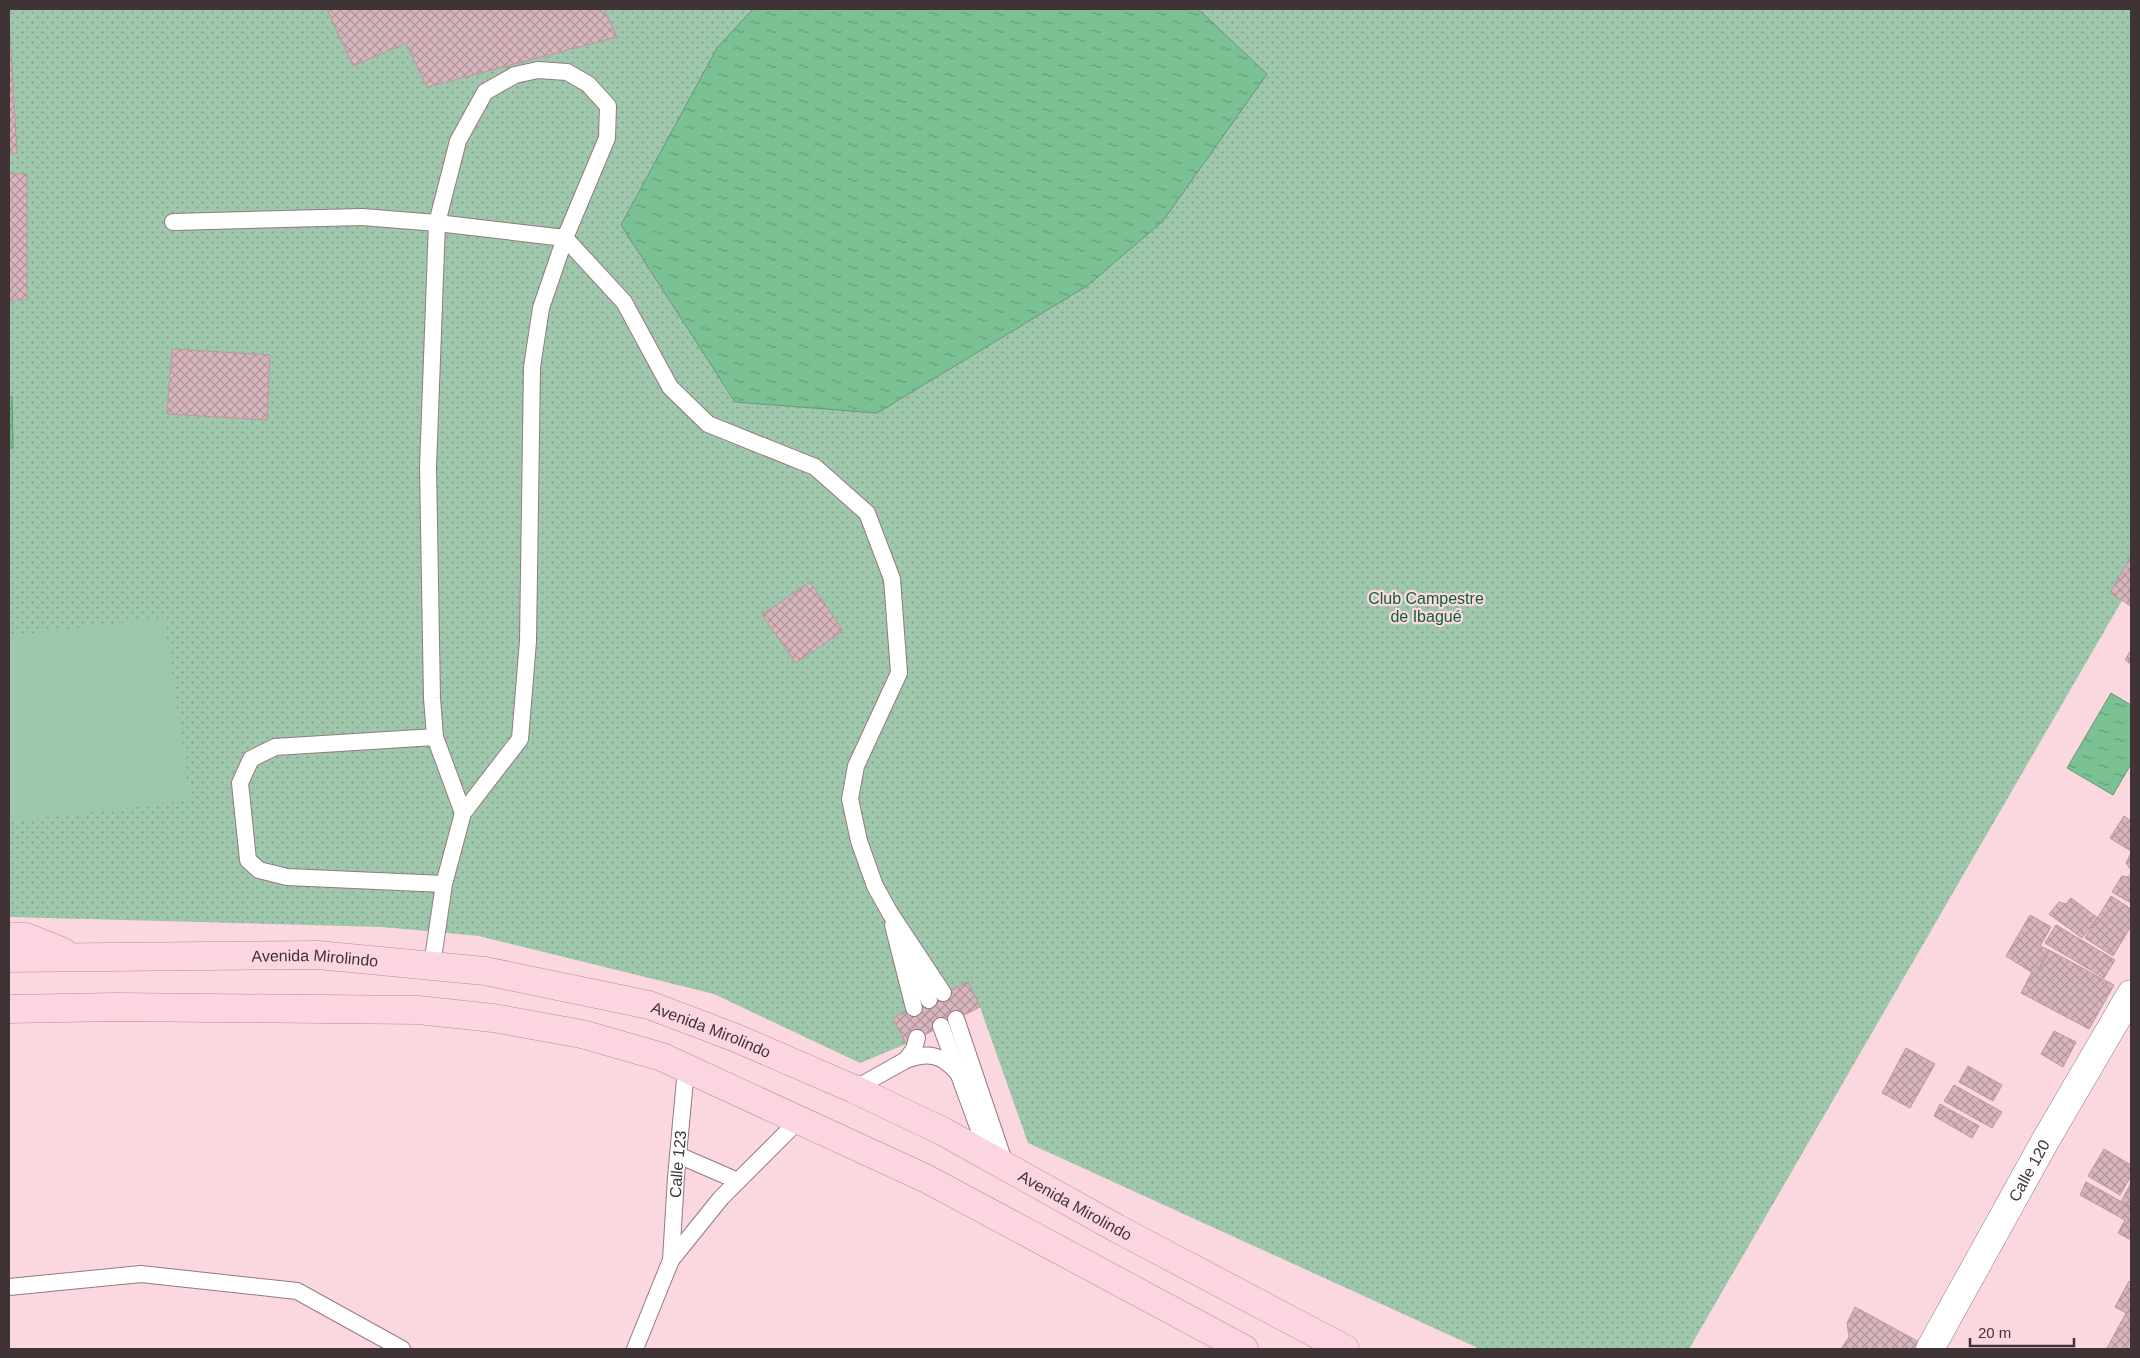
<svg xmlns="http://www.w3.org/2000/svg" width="2140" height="1358" font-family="Arial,sans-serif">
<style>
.grass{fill:url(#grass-dots)}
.park{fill:#9ec7ab}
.water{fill:url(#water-ripples);stroke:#699678}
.building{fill:url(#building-cross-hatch);stroke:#b999a1}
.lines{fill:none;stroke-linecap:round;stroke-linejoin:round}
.lane-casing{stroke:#977880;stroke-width:18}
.street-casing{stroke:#977880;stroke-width:29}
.primary-casing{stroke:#b88b97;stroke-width:29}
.lane{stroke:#fff;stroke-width:16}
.street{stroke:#fff;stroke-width:28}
.primary{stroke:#fbd6e0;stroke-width:28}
.labels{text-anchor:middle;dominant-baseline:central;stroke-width:4.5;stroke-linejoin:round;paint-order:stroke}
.park-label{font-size:16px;fill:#0c6137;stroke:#fbd8e0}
.street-label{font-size:16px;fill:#403336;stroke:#fbd8e0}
</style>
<defs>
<pattern id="grass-dots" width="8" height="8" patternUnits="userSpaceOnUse" patternTransform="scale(1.25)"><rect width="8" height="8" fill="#9ec7ab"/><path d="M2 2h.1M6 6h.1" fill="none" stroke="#82a28c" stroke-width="1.8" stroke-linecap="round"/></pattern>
<pattern id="water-ripples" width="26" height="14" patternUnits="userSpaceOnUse" patternTransform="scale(1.25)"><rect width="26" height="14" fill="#7ac194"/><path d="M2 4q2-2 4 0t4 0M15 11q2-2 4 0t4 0" fill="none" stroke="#659d7a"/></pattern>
<pattern id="building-cross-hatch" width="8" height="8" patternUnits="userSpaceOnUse" patternTransform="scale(1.25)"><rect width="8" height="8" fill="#d7b5bd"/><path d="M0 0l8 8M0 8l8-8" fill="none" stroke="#b0949a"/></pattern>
</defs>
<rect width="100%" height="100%" fill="#fbd8e0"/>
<path class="grass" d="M 9,9 L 2131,9 L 2131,585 L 1689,1349 L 1480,1349 L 1028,1143 L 980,1007 L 906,1044 L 860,1063 L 714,994 L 479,936 L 382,927 L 9,917 Z"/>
<path class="park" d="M 164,618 L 190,800 L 9,822 L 9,636 Z"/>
<path class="water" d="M 753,9 L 1198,9 L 1267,74 L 1163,221 L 1087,286 L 877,413 L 735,402 L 621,225 L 717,48 Z
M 9,397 L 12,397 L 13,448 L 9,448 Z
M 2111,693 L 2131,705 L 2131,764 L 2113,795 L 2067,768 Z"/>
<path class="building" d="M 327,9 L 604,9 L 617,37 L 427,87 L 406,43 L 353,66 Z
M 9,19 L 17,153 L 9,153 Z
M 9,174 L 27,174 L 27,300 L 9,300 Z
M 172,349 L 270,355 L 267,420 L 167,414 Z
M 2131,556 L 2131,606 L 2110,593 Z
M 810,582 L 843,631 L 796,663 L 762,615 Z
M 2131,650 L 2131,664 L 2125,660 Z
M 2124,816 L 2131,821 L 2131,851 L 2110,838 Z
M 2131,853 L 2131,870 L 2126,863 Z
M 2131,873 L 2131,903 L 2112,892 L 2122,876 L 2129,877 Z
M 2111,896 L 2131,909 L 2131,926 L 2113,956 L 2085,938 Z
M 2071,898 L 2098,918 L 2082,938 L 2049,914 L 2059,902 L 2066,904 Z
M 2030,915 L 2051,927 L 2040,946 L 2049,950 L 2036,975 L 2006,956 Z
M 2056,925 L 2115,960 L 2104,978 L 2045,943 Z
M 2049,950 L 2114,985 L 2089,1029 L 2021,993 L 2032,972 L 2036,975 Z
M 968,982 L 980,1007 L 906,1044 L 893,1018 Z
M 2054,1031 L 2076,1042 L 2063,1067 L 2041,1054 Z
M 1906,1048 L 1935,1064 L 1910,1108 L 1882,1093 Z
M 1968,1066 L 2002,1085 L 1993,1101 L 1959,1082 Z
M 1954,1085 L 2002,1112 L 1992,1128 L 1944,1101 Z
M 1940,1104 L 1979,1126 L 1972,1138 L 1934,1116 Z
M 2104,1149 L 2131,1165 L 2131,1176 L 2120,1195 L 2088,1176 Z
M 2086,1182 L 2131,1207 L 2131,1240 L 2118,1233 L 2125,1220 L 2080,1195 Z
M 2131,1183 L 2131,1208 L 2121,1202 Z
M 2129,1281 L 2131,1283 L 2131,1349 L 2109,1349 L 2107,1348 L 2126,1313 L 2115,1307 Z
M 1855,1307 L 1921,1343 L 1918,1349 L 1841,1349 L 1849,1337 L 1847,1323 Z"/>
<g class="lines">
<defs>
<g id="lane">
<path d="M 173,222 L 362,217 L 437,223 L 565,238 L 624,302 L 670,387 L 708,424 L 815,467 L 867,513 L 892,579 L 899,673 L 856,766 L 850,799 L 859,841 L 875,886 L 890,913 L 943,993"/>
<path d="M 435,737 L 275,747 L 251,759 L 240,783 L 248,860 L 259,870 L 287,877 L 444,884 L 463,813 L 520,739 L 528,641 L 532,367 L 541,308 L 565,238 L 607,138 L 608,106 L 588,84 L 567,72 L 538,70 L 515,75 L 485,92 L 458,141 L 437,223 L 428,467 L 432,698 L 435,737 L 463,813"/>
<path d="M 893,925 L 914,1008"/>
<path d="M 910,958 L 929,1000"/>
<path d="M 432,965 L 444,884"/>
<path d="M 956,1019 L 1006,1167"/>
<path d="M 941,1026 L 989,1157"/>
<path d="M 906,1060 C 928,1052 941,1054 957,1072"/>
<path d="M 854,1089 L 906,1060 L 914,1049 L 917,1038"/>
<path d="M 678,1155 L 738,1181"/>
<path id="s1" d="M 671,1260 L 676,1177 L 686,1069"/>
<path d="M 9,1287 L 141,1274 L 297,1291 L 402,1349"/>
<path d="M 635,1349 L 671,1260 L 721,1198 L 799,1120"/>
</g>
<g id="street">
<path id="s2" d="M 1930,1349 L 2044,1143 L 2131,994"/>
</g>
<g id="primary">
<path d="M 9,937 L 26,937 L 63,952"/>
<path id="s3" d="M 9,958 L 318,955 L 485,971 L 649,1005 L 736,1038 L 854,1089 L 944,1132 L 1118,1229 L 1345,1349"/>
<path d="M 9,1009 L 117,1007 L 418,1010 L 493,1018 L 582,1034 L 662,1057 L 927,1179 L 1244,1349"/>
</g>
</defs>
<use href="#lane" class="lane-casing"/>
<use href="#street" class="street-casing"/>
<use href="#primary" class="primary-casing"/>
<use href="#lane" class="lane"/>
<use href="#street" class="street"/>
<use href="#primary" class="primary"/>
</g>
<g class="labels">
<g class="park-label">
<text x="1426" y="598">Club Campestre<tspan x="1426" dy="18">de Ibagué</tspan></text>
</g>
<g class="street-label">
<text stroke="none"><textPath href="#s3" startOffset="306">Avenida Mirolindo</textPath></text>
<text stroke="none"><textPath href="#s3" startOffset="711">Avenida Mirolindo</textPath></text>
<text stroke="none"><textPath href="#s1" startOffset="96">Calle 123</textPath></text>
<text stroke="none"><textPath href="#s2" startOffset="204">Calle 120</textPath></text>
<text stroke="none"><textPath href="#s3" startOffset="1116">Avenida Mirolindo</textPath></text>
</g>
</g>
<rect width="2140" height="1358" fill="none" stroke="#403336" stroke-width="20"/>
<path d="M1970 1338v8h104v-8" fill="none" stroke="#403336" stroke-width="2.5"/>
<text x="1978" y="1338" font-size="15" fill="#403336" stroke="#fbd8e0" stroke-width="4" paint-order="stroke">20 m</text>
</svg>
